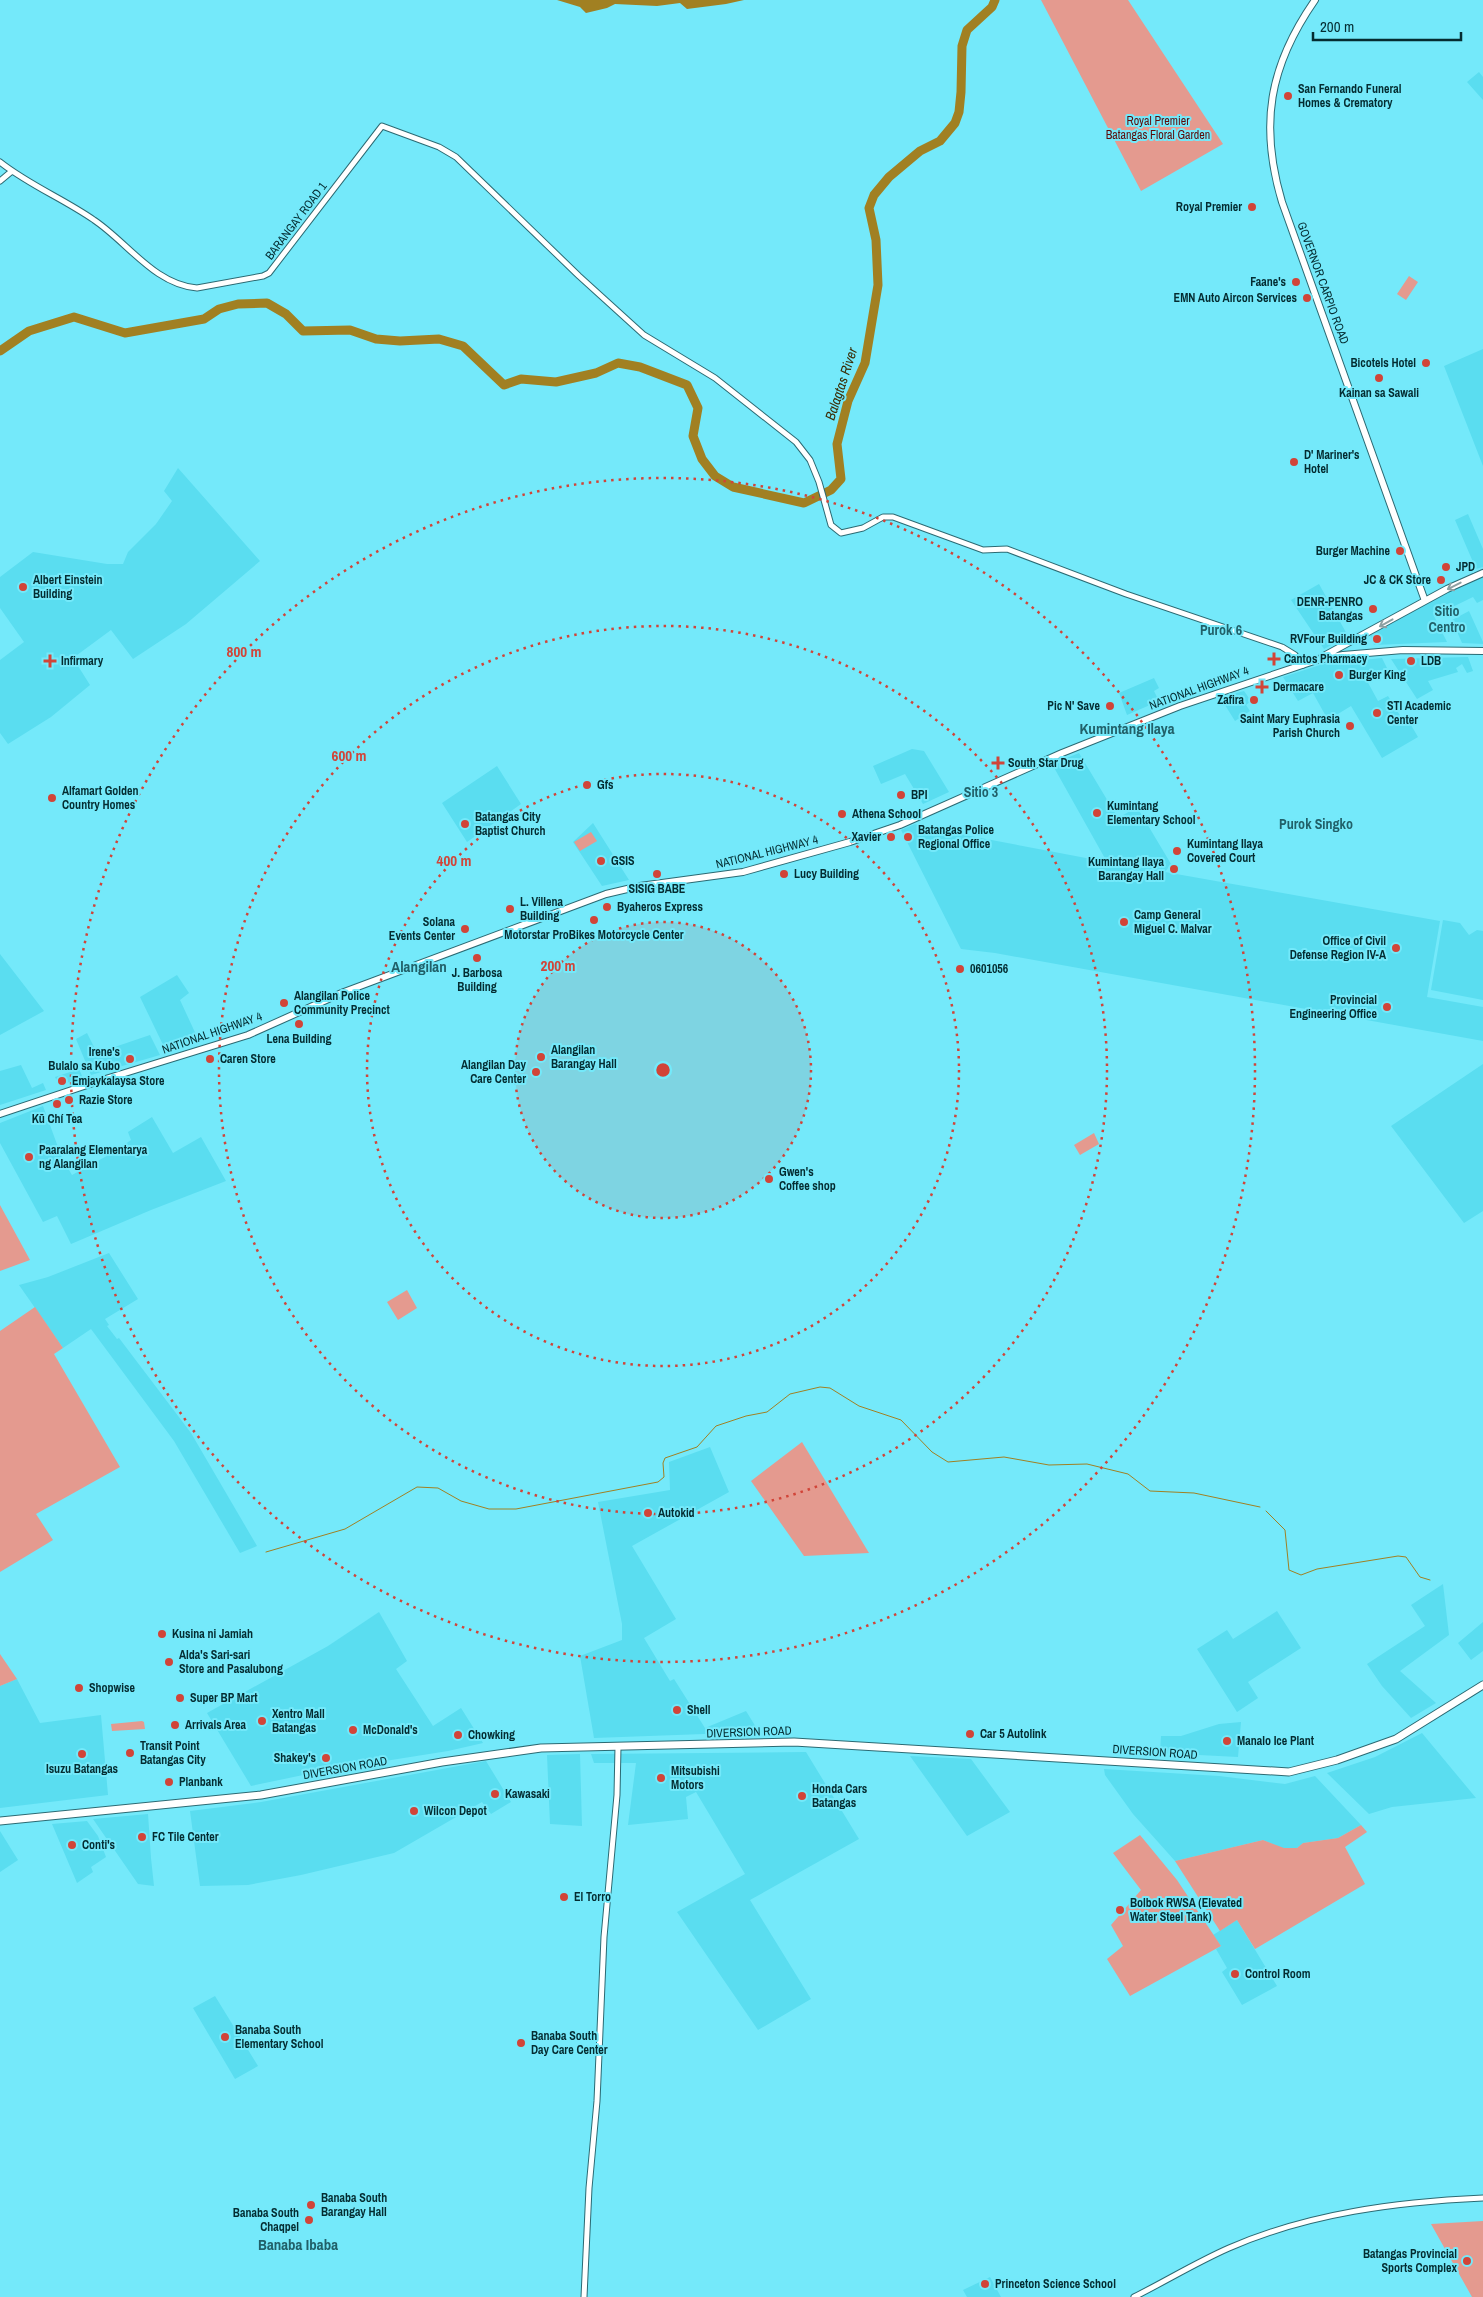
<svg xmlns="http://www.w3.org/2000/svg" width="1483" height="2297" font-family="'Archivo Narrow',sans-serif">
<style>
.built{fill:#5addf0}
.green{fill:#e49a8f}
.water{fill:#a18022}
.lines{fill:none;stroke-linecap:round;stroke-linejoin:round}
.stream{stroke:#a18022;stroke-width:1}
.river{stroke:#a18022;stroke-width:9}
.minor-casing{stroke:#2c6a73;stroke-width:7}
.major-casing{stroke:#2c6a73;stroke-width:8}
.highway-casing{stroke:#2c6a73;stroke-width:9}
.minor{stroke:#fff;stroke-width:5}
.major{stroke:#fff;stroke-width:6}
.highway{stroke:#fff;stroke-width:7}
.oneway{stroke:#8ea0a2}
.ring{fill:none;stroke:#d14438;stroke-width:2.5;stroke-dasharray:2.5 5}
.poi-dot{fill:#d14438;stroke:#74e9fa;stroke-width:2}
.labels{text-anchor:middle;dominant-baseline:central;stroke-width:4;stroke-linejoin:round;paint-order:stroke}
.poi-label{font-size:12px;font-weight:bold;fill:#042c31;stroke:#74e9fa;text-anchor:start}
.park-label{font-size:12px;fill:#5d0a08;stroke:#74e9fa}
.street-label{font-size:12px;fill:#042c31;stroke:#74e9fa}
.water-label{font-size:14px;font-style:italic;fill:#3b2d06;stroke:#74e9fa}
.neighbourhood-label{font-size:14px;font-weight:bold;fill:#216069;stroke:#74e9fa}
.quarter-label{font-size:15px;font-weight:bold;fill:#216069;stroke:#74e9fa}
.centre{fill:#d14438;stroke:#74e9fa;stroke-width:2.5}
.ring-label{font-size:15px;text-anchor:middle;font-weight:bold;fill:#d14438;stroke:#74e9fa;stroke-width:4;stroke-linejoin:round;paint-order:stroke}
</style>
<rect width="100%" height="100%" fill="#74e9fa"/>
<path class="built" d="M 1479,72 L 1483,77 L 1483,100 L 1467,82 Z
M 1483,349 L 1483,466 L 1444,366 Z
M 178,468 L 260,561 L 186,624 L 133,659 L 111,630 L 73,658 L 90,685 L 51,717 L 8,744 L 0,733 L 0,660 L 24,642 L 0,608 L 0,577 L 33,552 L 107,564 L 123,564 L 128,552 L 156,524 L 172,501 L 164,491 Z
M 1468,514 L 1483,549 L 1483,567 L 1476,569 L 1455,520 Z
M 1483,576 L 1483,600 L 1477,603 L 1473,597 L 1434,616 L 1447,642 L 1374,645 L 1370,635 L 1460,586 Z
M 1319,584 L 1348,636 L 1324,649 L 1291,600 Z
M 1469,611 L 1483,642 L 1483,644 L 1462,643 L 1452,620 Z
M 1468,657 L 1473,671 L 1467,673 L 1462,664 L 1456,668 L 1458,672 L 1428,681 L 1433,690 L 1417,699 L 1391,659 Z
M 1382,658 L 1387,668 L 1366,679 L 1378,701 L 1388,696 L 1404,722 L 1408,720 L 1418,737 L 1382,758 L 1351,706 L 1328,720 L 1313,693 L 1298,701 L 1283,677 L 1323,664 Z
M 1154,678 L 1159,688 L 1154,691 L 1159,701 L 1127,715 L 1119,693 Z
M 1244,691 L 1251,701 L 1246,705 L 1250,711 L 1235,721 L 1220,697 Z
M 912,749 L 924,751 L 949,792 L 923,804 L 905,774 L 881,784 L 873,766 Z
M 1079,753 L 1118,818 L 1137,807 L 1171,864 L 1165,872 L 1440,921 L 1427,997 L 1483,1007 L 1483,1041 L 995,953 L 961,949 L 901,830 L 915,824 L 928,828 L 1107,862 L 1052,764 Z
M 497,766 L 521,804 L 467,842 L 442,803 Z
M 593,823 L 629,880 L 602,886 L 573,842 Z
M 1443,920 L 1460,923 L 1469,935 L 1477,930 L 1483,931 L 1483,1000 L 1431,990 Z
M 0,954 L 44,1011 L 0,1035 Z
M 177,975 L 189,993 L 180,1000 L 199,1041 L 166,1051 L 140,997 Z
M 87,1033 L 97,1053 L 150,1035 L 160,1055 L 91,1075 L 76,1039 Z
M 1483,1064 L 1483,1211 L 1464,1223 L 1391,1126 Z
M 21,1065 L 32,1088 L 43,1083 L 46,1090 L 0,1105 L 0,1071 Z
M 79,1069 L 83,1078 L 59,1085 L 55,1077 Z
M 43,1106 L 62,1158 L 72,1175 L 114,1152 L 131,1140 L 128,1132 L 152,1117 L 173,1153 L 201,1137 L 226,1181 L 151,1210 L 71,1244 L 57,1216 L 43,1222 L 0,1143 L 0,1123 Z
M 109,1253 L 138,1299 L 105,1319 L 109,1325 L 107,1326 L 117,1339 L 119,1338 L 191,1433 L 257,1546 L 240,1553 L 174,1441 L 91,1329 L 63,1348 L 19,1285 L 48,1277 Z
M 710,1447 L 729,1492 L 632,1546 L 676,1619 L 644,1638 L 670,1681 L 674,1679 L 705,1728 L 746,1711 L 759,1732 L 594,1738 L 580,1656 L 622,1640 L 622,1624 L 598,1502 L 670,1490 L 669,1462 Z
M 1443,1584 L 1449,1635 L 1400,1671 L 1436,1703 L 1411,1718 L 1382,1686 L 1367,1664 L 1425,1626 L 1411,1605 Z
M 1277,1611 L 1301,1648 L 1248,1682 L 1258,1698 L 1237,1712 L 1197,1649 L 1227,1630 L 1233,1639 Z
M 379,1612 L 407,1661 L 396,1669 L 433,1726 L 461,1708 L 483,1743 L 448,1751 L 322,1771 L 251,1786 L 207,1713 L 328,1646 Z
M 1483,1622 L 1483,1651 L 1471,1660 L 1458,1643 Z
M 17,1679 L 40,1723 L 101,1715 L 108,1795 L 0,1808 L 0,1686 Z
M 1241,1722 L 1238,1757 L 1160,1753 L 1161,1736 L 1181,1736 L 1219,1724 Z
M 1422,1733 L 1476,1798 L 1392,1807 L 1369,1814 L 1327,1773 L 1375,1757 Z
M 806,1752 L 859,1839 L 750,1900 L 811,1999 L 758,2030 L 677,1912 L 745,1874 L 696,1792 L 686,1797 L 688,1819 L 628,1825 L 636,1763 L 594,1763 L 591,1754 Z
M 580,1754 L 582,1826 L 550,1824 L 547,1755 Z
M 910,1756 L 971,1759 L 1010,1812 L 967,1836 Z
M 486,1761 L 511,1802 L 491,1814 L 482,1802 L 394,1853 L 301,1875 L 248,1885 L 200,1886 L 190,1811 L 261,1802 Z
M 1104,1769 L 1219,1776 L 1285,1784 L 1315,1776 L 1361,1825 L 1338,1838 L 1303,1843 L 1297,1848 L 1284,1849 L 1263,1840 L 1175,1861 L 1133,1814 L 1105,1775 Z
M 148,1814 L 151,1858 L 154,1886 L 138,1884 L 93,1819 Z
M 87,1821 L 98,1836 L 106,1857 L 91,1867 L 93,1872 L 77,1883 L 52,1824 Z
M 0,1831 L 18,1860 L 0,1872 Z
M 1237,1920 L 1277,1986 L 1242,2005 L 1222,1972 L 1227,1968 L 1216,1949 L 1221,1946 L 1213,1935 Z
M 215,1996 L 258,2066 L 235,2079 L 193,2008 Z
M 990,2277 L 1001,2297 L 967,2297 L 963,2290 Z"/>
<path class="green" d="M 1041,0 L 1128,0 L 1223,144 L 1141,191 Z
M 1409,276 L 1418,282 L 1406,300 L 1397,294 Z
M 591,832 L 597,841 L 580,851 L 574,842 Z
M 1094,1133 L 1099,1144 L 1080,1155 L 1074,1145 Z
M 0,1205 L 30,1260 L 0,1271 Z
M 407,1290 L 417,1308 L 398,1320 L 387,1302 Z
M 35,1307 L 63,1348 L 54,1354 L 120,1467 L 36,1514 L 53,1540 L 0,1572 L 0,1331 Z
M 802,1442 L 869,1553 L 804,1556 L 751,1481 Z
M 0,1654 L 17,1679 L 0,1686 Z
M 142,1721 L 144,1722 L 145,1729 L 112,1731 L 111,1724 Z
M 1361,1825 L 1367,1832 L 1345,1847 L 1365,1884 L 1255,1949 L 1237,1920 L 1220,1931 L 1175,1861 L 1263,1840 L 1284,1848 L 1297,1848 L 1303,1843 L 1338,1838 Z
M 1140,1835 L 1177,1880 L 1221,1946 L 1130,1996 L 1107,1959 L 1123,1946 L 1111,1925 L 1141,1890 L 1113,1853 Z
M 1483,2221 L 1483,2297 L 1472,2297 L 1431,2224 Z"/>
<path class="water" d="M 557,0 L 744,0 L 726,4 L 687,9 L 680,3 L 657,6 L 615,4 L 607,8 L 586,13 L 580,7 Z"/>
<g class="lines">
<path class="stream" d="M 1266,1511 L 1285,1530 L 1289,1570 L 1301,1575 L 1317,1569 L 1398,1556 L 1406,1557 L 1420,1577 L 1430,1580
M 266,1552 L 345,1529 L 417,1487 L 438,1488 L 461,1501 L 489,1509 L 516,1509 L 658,1482 L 664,1477 L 663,1463 L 665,1458 L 697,1447 L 716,1426 L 746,1416 L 767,1412 L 790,1394 L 820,1387 L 830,1388 L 859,1406 L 901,1420 L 932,1452 L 948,1462 L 1004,1457 L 1049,1465 L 1087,1464 L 1128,1474 L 1150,1491 L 1194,1493 L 1260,1507"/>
<path class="river" d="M 0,351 L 29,331 L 74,317 L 125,333 L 204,319 L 219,309 L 238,304 L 267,303 L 286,314 L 303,331 L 350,330 L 376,339 L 400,341 L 439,339 L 463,346 L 504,385 L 521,379 L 556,382 L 596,373 L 618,363 L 640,367 L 687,385 L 698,408 L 693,436 L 702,459 L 715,476 L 733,487 L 804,503 L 831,490 L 841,479 L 837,444 L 848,401 L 865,363 L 878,285 L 876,240 L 869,208 L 874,195 L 889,177 L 920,151 L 940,141 L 955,123 L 959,112 L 961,92 L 962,46 L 967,30 L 992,7 L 995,0"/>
<defs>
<path id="minor" d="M 0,162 C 29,185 64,199 94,220 C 127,242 155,285 197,288 L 263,276 L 269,273 L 382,126 L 439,147 L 456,157 L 579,276 L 644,335 L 715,378 L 796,442 L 810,460 L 819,482 L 831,525 L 841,533 L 863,528 L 883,517 L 893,517 L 983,550 L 1007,549 L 1126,594 L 1282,647 L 1295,655 L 1303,665
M 0,181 L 12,171
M 584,2297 L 589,2188 L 597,2101 L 604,1937 L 617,1795 L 618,1747
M 1134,2297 C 1166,2281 1197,2262 1229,2248 C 1309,2213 1397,2202 1483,2198"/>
<path id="major" d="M 1315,0 C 1269,66 1259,125 1282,202 L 1425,601
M 1322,657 L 1447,589 L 1483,573
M 0,1114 L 99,1081 L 248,1035 L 344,992 L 606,894 L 640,886 L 743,872 L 850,842 L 900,825 L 1062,753 L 1180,706 L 1317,660 L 1343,655 L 1403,650 L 1483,651"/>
<path id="highway" d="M 0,1821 L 261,1795 L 442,1762 L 541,1748 L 794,1742 L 1289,1772 L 1337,1760 L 1396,1739 L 1483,1685"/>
</defs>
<use href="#minor" class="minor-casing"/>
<use href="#major" class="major-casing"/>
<use href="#highway" class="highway-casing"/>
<use href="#minor" class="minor"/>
<use href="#major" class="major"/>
<use href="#highway" class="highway"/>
</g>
<defs><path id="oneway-shaft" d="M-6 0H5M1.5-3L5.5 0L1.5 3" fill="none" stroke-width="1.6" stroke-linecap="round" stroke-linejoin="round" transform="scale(1.25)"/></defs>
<g class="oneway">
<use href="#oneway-shaft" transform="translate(1454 586) rotate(153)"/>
<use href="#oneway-shaft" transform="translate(1386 623) rotate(151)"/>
</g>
<circle cx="663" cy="1070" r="148" fill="#d14438" fill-opacity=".12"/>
<g class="ring">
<circle cx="663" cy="1070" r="148"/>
<circle cx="663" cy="1070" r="296"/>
<circle cx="663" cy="1070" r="444"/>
<circle cx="663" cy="1070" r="592"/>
</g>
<g class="poi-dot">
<circle cx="1288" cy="96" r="5"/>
<circle cx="1252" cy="207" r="5"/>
<circle cx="1296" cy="282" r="5"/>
<circle cx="1307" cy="298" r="5"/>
<circle cx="1426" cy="363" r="5"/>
<circle cx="1379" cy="378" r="5"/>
<circle cx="1294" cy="462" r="5"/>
<circle cx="1400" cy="551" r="5"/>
<circle cx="1446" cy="567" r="5"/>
<circle cx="1441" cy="580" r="5"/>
<circle cx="23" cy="587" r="5"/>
<circle cx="1373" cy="609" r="5"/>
<circle cx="1377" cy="639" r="5"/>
<path d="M1271.5 651.5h5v5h5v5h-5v5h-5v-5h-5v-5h5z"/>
<path d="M47.5 653.5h5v5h5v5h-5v5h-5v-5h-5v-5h5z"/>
<circle cx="1411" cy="661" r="5"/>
<circle cx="1339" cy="675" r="5"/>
<path d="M1259.5 679.5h5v5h5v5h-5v5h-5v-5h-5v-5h5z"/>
<circle cx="1254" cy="700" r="5"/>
<circle cx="1110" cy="706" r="5"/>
<circle cx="1377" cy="713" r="5"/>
<circle cx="1350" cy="726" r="5"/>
<path d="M995.5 755.5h5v5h5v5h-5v5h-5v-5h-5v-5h5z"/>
<circle cx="587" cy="785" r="5"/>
<circle cx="901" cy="795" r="5"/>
<circle cx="52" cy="798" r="5"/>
<circle cx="1097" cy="813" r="5"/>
<circle cx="842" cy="814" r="5"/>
<circle cx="465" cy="824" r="5"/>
<circle cx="891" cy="837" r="5"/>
<circle cx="908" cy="837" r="5"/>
<circle cx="1177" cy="851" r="5"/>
<circle cx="601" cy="861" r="5"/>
<circle cx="1174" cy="869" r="5"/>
<circle cx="657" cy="874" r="5"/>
<circle cx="784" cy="874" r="5"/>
<circle cx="607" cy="907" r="5"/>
<circle cx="510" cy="909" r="5"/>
<circle cx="594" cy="920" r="5"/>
<circle cx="1124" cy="922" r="5"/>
<circle cx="465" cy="929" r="5"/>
<circle cx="1396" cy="948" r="5"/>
<circle cx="477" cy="958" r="5"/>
<circle cx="960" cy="969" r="5"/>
<circle cx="284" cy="1003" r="5"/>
<circle cx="1387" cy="1007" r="5"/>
<circle cx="299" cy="1024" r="5"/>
<circle cx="541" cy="1057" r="5"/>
<circle cx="130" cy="1059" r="5"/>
<circle cx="210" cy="1059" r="5"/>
<circle cx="536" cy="1072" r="5"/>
<circle cx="62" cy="1081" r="5"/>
<circle cx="69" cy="1100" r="5"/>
<circle cx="57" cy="1104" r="5"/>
<circle cx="29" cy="1157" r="5"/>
<circle cx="769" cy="1179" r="5"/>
<circle cx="648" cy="1513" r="5"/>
<circle cx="162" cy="1634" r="5"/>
<circle cx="169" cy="1662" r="5"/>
<circle cx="79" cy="1688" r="5"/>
<circle cx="180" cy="1698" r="5"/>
<circle cx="677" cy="1710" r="5"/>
<circle cx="262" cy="1721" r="5"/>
<circle cx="175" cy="1725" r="5"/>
<circle cx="353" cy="1730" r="5"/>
<circle cx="970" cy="1734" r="5"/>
<circle cx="458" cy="1735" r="5"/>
<circle cx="1227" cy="1741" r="5"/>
<circle cx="130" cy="1753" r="5"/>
<circle cx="82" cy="1754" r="5"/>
<circle cx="326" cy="1758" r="5"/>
<circle cx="661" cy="1778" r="5"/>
<circle cx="169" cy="1782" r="5"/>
<circle cx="495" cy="1794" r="5"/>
<circle cx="802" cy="1796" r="5"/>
<circle cx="414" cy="1811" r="5"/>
<circle cx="142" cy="1837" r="5"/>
<circle cx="72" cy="1845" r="5"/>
<circle cx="564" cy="1897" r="5"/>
<circle cx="1120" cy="1910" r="5"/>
<circle cx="1235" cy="1974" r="5"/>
<circle cx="225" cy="2037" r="5"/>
<circle cx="521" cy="2043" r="5"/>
<circle cx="311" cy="2205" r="5"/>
<circle cx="309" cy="2220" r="5"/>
<circle cx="1467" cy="2261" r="5"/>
<circle cx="985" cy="2284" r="5"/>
</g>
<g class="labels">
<g class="poi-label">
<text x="1298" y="89">San Fernando Funeral<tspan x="1298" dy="14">Homes &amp; Crematory</tspan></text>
<text x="1242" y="207" text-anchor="end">Royal Premier</text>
<text x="1286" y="282" text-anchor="end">Faane's</text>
<text x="1297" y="298" text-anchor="end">EMN Auto Aircon Services</text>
<text x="1416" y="363" text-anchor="end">Bicotels Hotel</text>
<text x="1379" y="393" text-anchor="middle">Kainan sa Sawali</text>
<text x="1304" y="455">D' Mariner's<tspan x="1304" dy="14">Hotel</tspan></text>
<text x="1390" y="551" text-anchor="end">Burger Machine</text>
<text x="1456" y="567">JPD</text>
<text x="33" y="580">Albert Einstein<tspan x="33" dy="14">Building</tspan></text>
<text x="1431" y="580" text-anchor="end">JC &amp; CK Store</text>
<text x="1363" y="602" text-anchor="end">DENR-PENRO<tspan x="1363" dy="14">Batangas</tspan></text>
<text x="1367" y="639" text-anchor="end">RVFour Building</text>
<text x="1284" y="659">Cantos Pharmacy</text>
<text x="61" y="661">Infirmary</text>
<text x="1421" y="661">LDB</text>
<text x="1349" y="675">Burger King</text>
<text x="1273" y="687">Dermacare</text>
<text x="1244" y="700" text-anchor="end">Zafira</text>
<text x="1100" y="706" text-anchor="end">Pic N' Save</text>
<text x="1387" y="706">STI Academic<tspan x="1387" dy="14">Center</tspan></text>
<text x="1340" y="719" text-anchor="end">Saint Mary Euphrasia<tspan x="1340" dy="14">Parish Church</tspan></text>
<text x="1008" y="763">South Star Drug</text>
<text x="597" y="785">Gfs</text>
<text x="62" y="791">Alfamart Golden<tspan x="62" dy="14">Country Homes</tspan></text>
<text x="911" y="795">BPI</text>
<text x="1107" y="806">Kumintang<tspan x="1107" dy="14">Elementary School</tspan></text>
<text x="852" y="814">Athena School</text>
<text x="475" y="817">Batangas City<tspan x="475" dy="14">Baptist Church</tspan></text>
<text x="918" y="830">Batangas Police<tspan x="918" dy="14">Regional Office</tspan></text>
<text x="881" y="837" text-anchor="end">Xavier</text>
<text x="1187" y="844">Kumintang Ilaya<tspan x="1187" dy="14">Covered Court</tspan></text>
<text x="611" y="861">GSIS</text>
<text x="1164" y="862" text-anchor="end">Kumintang Ilaya<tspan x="1164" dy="14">Barangay Hall</tspan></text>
<text x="794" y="874">Lucy Building</text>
<text x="657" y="889" text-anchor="middle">SISIG BABE</text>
<text x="520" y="902">L. Villena<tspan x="520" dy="14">Building</tspan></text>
<text x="617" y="907">Byaheros Express</text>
<text x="1134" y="915">Camp General<tspan x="1134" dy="14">Miguel C. Malvar</tspan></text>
<text x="455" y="922" text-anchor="end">Solana<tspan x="455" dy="14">Events Center</tspan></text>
<text x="594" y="935" text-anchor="middle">Motorstar ProBikes Motorcycle Center</text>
<text x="1386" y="941" text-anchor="end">Office of Civil<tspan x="1386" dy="14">Defense Region IV-A</tspan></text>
<text x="970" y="969">0601056</text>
<text x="477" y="973" text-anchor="middle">J. Barbosa<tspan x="477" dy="14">Building</tspan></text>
<text x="294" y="996">Alangilan Police<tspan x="294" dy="14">Community Precinct</tspan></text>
<text x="1377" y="1000" text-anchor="end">Provincial<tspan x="1377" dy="14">Engineering Office</tspan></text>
<text x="299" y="1039" text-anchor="middle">Lena Building</text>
<text x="551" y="1050">Alangilan<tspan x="551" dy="14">Barangay Hall</tspan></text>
<text x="120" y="1052" text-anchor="end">Irene's<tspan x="120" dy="14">Bulalo sa Kubo</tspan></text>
<text x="220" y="1059">Caren Store</text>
<text x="526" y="1065" text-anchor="end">Alangilan Day<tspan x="526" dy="14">Care Center</tspan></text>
<text x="72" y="1081">Emjaykalaysa Store</text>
<text x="79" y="1100">Razie Store</text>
<text x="57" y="1119" text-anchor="middle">Kū Chí Tea</text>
<text x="39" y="1150">Paaralang Elementarya<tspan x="39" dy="14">ng Alangilan</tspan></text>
<text x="779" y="1172">Gwen's<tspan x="779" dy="14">Coffee shop</tspan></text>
<text x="658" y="1513">Autokid</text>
<text x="172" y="1634">Kusina ni Jamiah</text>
<text x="179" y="1655">Alda's Sari-sari<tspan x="179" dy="14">Store and Pasalubong</tspan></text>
<text x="89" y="1688">Shopwise</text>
<text x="190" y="1698">Super BP Mart</text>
<text x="687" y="1710">Shell</text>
<text x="272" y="1714">Xentro Mall<tspan x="272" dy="14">Batangas</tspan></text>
<text x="185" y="1725">Arrivals Area</text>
<text x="363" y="1730">McDonald's</text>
<text x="980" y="1734">Car 5 Autolink</text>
<text x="468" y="1735">Chowking</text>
<text x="1237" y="1741">Manalo Ice Plant</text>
<text x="140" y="1746">Transit Point<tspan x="140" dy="14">Batangas City</tspan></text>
<text x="316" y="1758" text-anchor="end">Shakey's</text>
<text x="82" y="1769" text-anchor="middle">Isuzu Batangas</text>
<text x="671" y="1771">Mitsubishi<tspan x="671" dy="14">Motors</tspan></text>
<text x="179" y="1782">Planbank</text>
<text x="812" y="1789">Honda Cars<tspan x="812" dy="14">Batangas</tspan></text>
<text x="505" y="1794">Kawasaki</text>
<text x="424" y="1811">Wilcon Depot</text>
<text x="152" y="1837">FC Tile Center</text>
<text x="82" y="1845">Conti's</text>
<text x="574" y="1897">El Torro</text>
<text x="1130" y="1903">Bolbok RWSA (Elevated<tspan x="1130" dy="14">Water Steel Tank)</tspan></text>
<text x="1245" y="1974">Control Room</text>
<text x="235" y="2030">Banaba South<tspan x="235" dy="14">Elementary School</tspan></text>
<text x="531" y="2036">Banaba South<tspan x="531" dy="14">Day Care Center</tspan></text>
<text x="321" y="2198">Banaba South<tspan x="321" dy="14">Barangay Hall</tspan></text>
<text x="299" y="2213" text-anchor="end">Banaba South<tspan x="299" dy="14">Chaqpel</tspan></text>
<text x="1457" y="2254" text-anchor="end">Batangas Provincial<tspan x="1457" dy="14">Sports Complex</tspan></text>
<text x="995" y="2284">Princeton Science School</text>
</g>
<g class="park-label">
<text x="1158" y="121">Royal Premier<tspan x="1158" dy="14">Batangas Floral Garden</tspan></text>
</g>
<g class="street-label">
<text transform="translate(296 221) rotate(-53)">BARANGAY ROAD 1</text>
<text transform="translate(1323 283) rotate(70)">GOVERNOR CARPIO ROAD</text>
<text transform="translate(1199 688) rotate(-20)">NATIONAL HIGHWAY 4</text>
<text transform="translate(767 852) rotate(-14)">NATIONAL HIGHWAY 4</text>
<text transform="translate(212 1033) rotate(-19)">NATIONAL HIGHWAY 4</text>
<text transform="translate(749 1732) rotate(-2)">DIVERSION ROAD</text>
<text transform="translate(1155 1752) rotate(4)">DIVERSION ROAD</text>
<text transform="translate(345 1768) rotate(-10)">DIVERSION ROAD</text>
</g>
<g class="water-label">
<text transform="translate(841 384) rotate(-72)">Balagtas River</text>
</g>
<g class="neighbourhood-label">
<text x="1447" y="611">Sitio<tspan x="1447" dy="16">Centro</tspan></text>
<text x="1221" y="630">Purok 6</text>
<text x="981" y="792">Sitio 3</text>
<text x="1316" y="824">Purok Singko</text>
</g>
<g class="quarter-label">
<text x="1127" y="728">Kumintang Ilaya</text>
<text x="419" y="966">Alangilan</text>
<text x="298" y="2244">Banaba Ibaba</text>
</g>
</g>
<circle cx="663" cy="1070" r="8" class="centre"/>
<g class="ring-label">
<text x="244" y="657">800 m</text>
<text x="349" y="761">600 m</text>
<text x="454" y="866">400 m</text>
<text x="558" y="971">200 m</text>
</g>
<path d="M1313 32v8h148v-8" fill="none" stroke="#042c31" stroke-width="2.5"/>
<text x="1320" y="32" font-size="15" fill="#042c31" stroke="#74e9fa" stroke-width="4" paint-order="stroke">200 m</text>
</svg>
